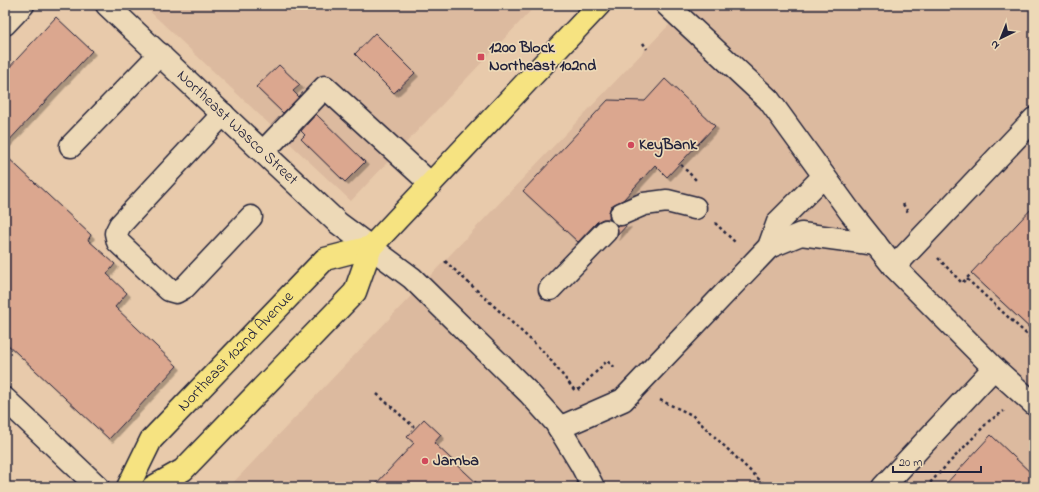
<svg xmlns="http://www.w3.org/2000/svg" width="1039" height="492" font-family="'Indie Flower',sans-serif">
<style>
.built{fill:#dcba9f}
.building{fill:#dba78f;stroke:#22223b;filter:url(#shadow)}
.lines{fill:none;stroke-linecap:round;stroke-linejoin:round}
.minor-casing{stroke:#22223b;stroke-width:25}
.major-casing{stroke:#22223b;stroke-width:25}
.path{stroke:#22223b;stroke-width:2.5;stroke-dasharray:3 3;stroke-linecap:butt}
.minor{stroke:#edd9b7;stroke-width:22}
.major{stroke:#f6e381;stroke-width:22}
.poi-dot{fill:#d1495b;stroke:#edd9b7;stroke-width:1.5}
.labels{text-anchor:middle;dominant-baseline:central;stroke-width:3.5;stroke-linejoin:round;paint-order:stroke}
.poi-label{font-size:16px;font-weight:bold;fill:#22223b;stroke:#edd9b7;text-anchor:start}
.street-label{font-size:16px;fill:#22223b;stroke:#edd9b7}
</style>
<defs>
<filter id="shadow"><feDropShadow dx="3.5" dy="3.5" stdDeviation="0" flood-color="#0004"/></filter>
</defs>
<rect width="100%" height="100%" fill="#e8caab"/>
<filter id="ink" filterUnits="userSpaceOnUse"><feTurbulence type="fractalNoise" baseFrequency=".025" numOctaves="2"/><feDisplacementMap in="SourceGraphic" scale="8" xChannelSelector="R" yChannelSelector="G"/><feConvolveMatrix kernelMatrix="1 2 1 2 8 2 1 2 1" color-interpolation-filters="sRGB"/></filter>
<g filter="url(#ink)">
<path class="built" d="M 143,5 L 536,5 L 351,201 Z
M 688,5 L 1034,5 L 1034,487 L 229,487 Z"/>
<path class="building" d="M 56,17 L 92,51 L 5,145 L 5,72 Z
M 375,33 L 415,73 L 394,93 L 355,54 Z
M 279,65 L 300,85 L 293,91 L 299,97 L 283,113 L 256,87 Z
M 665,79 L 715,126 L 667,177 L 655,165 L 623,200 L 611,206 L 609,212 L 610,219 L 603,219 L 597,222 L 578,242 L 523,191 L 608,100 L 645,101 Z
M 316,114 L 365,162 L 345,182 L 301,139 L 305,135 L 301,131 Z
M 5,155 L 91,235 L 88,240 L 115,264 L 107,274 L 127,293 L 115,307 L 177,366 L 109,439 L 5,342 Z
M 1034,206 L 1034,332 L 971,273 Z
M 628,224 L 616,237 L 618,234 L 617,225 L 620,226 Z
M 424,419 L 441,435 L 434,443 L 481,487 L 373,487 L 414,443 L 407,437 Z
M 991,435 L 1034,476 L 1034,487 L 943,487 Z"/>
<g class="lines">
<defs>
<g id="minor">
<path id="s1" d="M 107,5 L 338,223 L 412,278 L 529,393 L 556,423 L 581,464 L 593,487"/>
<path d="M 667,5 L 769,100 L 851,213 L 894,267 L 994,368 L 1034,404"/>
<path d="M 5,24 L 23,5"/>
<path d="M 223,114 L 120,225 L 116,233 L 118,242 L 169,290 L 176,292 L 185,287 L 251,217"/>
<path d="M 71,146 L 160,54"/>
<path d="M 263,152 L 325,87 L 431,184"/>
<path d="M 621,214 L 644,204 L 667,201 L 695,208"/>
<path d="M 769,247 L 801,234 L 876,244"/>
<path d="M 894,267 L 1034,119"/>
<path d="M 550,289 L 606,231"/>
<path d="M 5,399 L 98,487"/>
<path d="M 559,428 L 623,400 L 769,247 L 778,222 L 824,176"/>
<path d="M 883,487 L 994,368"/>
</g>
<g id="major">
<path id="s2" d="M 128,487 L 151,440 L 325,259 L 371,247"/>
<path d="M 153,487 L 183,470 L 355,292 L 371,247 L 599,5"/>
</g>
</defs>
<use href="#minor" class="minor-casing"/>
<use href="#major" class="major-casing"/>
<path class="path" d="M 643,43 L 647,49
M 681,165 L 696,180
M 903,204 L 909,214
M 715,223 L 736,243
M 938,258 L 962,283 L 970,275
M 445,261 L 545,353 L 576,392
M 967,279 L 1034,341
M 578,390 L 607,361 L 617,369
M 377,394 L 414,427
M 660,400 L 692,415 L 767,487
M 926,487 L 989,421 L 1004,411"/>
<use href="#minor" class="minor"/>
<use href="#major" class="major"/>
</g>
</g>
<g class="poi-dot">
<rect x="477" y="53" width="8" height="8" rx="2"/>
<circle cx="631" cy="145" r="4"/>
<circle cx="425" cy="461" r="4"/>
</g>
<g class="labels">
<g class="poi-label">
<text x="489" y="48">1200 Block<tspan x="489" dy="18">Northeast 102nd</tspan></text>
<text x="639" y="145">KeyBank</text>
<text x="433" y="461">Jamba</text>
</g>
<g class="street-label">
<text stroke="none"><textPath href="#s1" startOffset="179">Northeast Wasco Street</textPath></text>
<text stroke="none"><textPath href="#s2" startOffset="175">Northeast 102nd Avenue</textPath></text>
</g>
</g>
<rect width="1039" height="492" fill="none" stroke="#edd9b7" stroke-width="20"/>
<rect x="10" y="10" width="1019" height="472" fill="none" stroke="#22223b" stroke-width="1.5" filter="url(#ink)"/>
<g transform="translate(1001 38) rotate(223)" stroke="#edd9b7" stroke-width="3" paint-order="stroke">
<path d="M0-3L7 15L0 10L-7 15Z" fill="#22223b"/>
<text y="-6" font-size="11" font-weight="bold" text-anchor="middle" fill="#22223b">N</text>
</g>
<path d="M893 466v6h88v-6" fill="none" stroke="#22223b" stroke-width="2"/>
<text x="899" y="466" font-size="12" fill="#22223b" stroke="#edd9b7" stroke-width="3" paint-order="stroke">20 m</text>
</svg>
